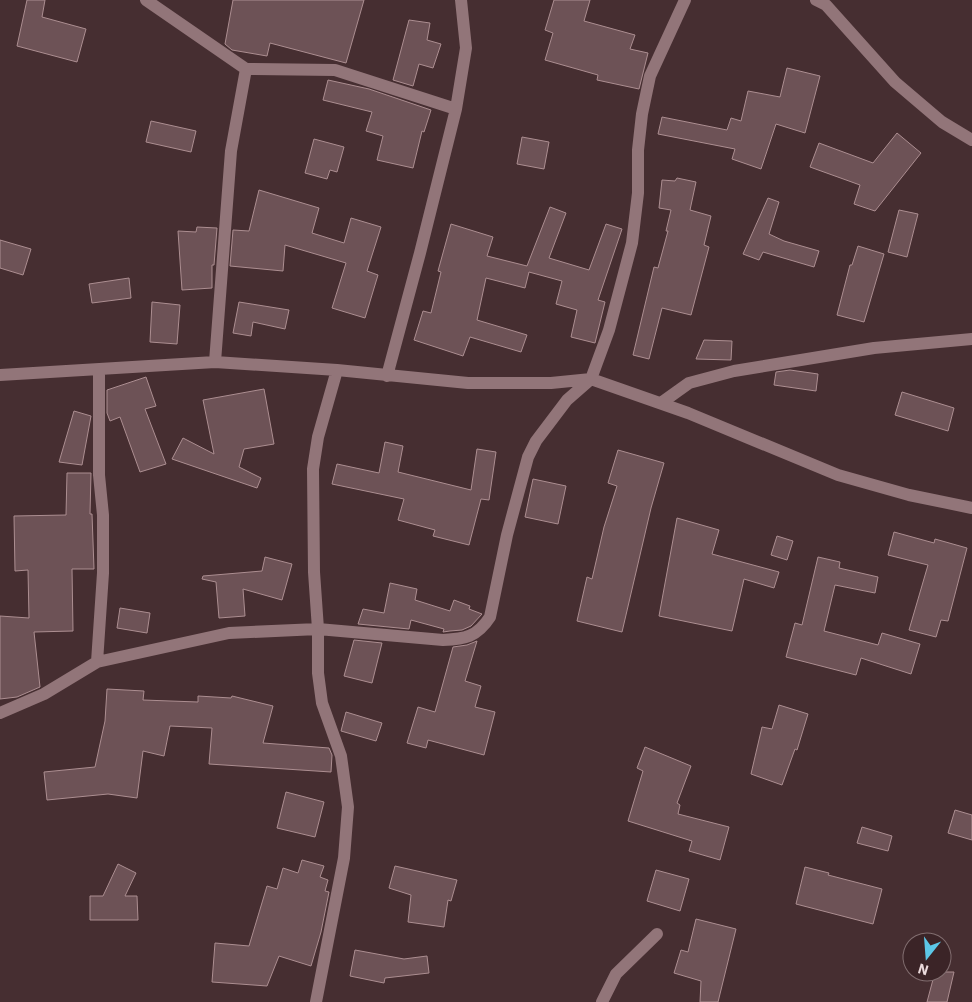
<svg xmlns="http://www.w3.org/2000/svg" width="972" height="1002" font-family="'IBM Plex Sans',sans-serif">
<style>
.building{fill:#6d5256;stroke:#ac8e91}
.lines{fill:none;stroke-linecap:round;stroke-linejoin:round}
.minor{stroke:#927579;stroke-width:12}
</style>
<rect width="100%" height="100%" fill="#462e31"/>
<path class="building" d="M 27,0 L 45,0 L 42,17 L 86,29 L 77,62 L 17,46 Z
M 233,0 L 364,0 L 346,63 L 270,43 L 267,56 L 232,50 L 225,44 Z
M 554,0 L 590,0 L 584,21 L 635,35 L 630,49 L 648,53 L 639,89 L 597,80 L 598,75 L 545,60 L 553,33 L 545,30 Z
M 409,20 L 430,23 L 427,40 L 441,44 L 433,68 L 419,64 L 413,86 L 393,80 Z
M 787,68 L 820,76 L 805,133 L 776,124 L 761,169 L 732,159 L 735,149 L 658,134 L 662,117 L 727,130 L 731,118 L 741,121 L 748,91 L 780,97 Z
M 328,80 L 369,89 L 431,110 L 424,132 L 422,131 L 413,168 L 377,160 L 383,136 L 366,131 L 372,112 L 323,100 Z
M 151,121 L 196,131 L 191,152 L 146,142 Z
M 897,133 L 921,153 L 875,211 L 854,204 L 860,185 L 810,167 L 819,143 L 873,163 Z
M 522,137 L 549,142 L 544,169 L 517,164 Z
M 314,139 L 344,147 L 337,172 L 330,170 L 327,179 L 305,173 Z
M 677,178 L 696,182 L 690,210 L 711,216 L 704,245 L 709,247 L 691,315 L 662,308 L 649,359 L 633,355 L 654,267 L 658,268 L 668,231 L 666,231 L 671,210 L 659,208 L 662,180 L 675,181 Z
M 259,190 L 319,208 L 312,233 L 344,243 L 351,218 L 381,227 L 367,271 L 378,275 L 365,318 L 332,308 L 346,263 L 285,245 L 283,271 L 230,266 L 233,230 L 249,231 Z
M 768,198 L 779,202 L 769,234 L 784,241 L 819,251 L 814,267 L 763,252 L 759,260 L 743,254 Z
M 550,207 L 566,213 L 549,258 L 589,270 L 606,224 L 622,229 L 598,300 L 605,302 L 595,343 L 571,337 L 577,310 L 556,304 L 562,281 L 529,272 L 525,288 L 486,278 L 477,320 L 527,335 L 521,352 L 470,337 L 463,356 L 414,340 L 423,311 L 431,313 L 441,272 L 438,271 L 451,224 L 493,237 L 487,256 L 527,266 Z
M 899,210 L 918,214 L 907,257 L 888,252 Z
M 197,227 L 217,228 L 214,265 L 212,265 L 212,288 L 182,290 L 178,231 L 196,232 Z
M 0,240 L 31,249 L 23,275 L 0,268 Z
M 858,246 L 884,254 L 864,322 L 837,315 L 850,265 L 852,265 Z
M 129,278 L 131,298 L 92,303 L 89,284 Z
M 152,302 L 180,305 L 177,344 L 150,342 Z
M 239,302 L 289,310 L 285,329 L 253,322 L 251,336 L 233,333 Z
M 704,340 L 732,341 L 731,360 L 696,359 Z
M 790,370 L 818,374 L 816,391 L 774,385 L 776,372 Z
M 146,377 L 156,406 L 145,409 L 166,464 L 140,472 L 120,417 L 110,421 L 107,413 L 107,390 Z
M 264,389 L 274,444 L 244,449 L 239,467 L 261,478 L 257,488 L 172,459 L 183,438 L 214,454 L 203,400 Z
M 902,392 L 954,408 L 948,431 L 895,415 Z
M 74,411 L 91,416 L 82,465 L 59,462 Z
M 385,442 L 403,446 L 398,472 L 471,490 L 477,449 L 496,452 L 489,500 L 481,499 L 469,545 L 433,536 L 435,530 L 398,520 L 404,499 L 332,484 L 337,464 L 379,473 Z
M 618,450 L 664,463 L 651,508 L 622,632 L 577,621 L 587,577 L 592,579 L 604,527 L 617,486 L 608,483 Z
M 67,473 L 91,473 L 90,514 L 92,514 L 94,569 L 72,569 L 73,631 L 34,632 L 40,687 L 17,697 L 0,699 L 0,616 L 29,618 L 28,570 L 15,571 L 14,516 L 66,515 Z
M 533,479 L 566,486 L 558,524 L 525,517 Z
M 677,518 L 719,530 L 712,554 L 779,572 L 774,588 L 744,579 L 732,631 L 659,616 Z
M 894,532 L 934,543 L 935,539 L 967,548 L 948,621 L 941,620 L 936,637 L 909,630 L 928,565 L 888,555 Z
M 777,536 L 793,541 L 787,560 L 771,555 Z
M 265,557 L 292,564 L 282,600 L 243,589 L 245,616 L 219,618 L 216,582 L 202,579 L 203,576 L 262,571 Z
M 818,557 L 840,562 L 839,568 L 878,577 L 875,593 L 835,585 L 824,631 L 878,645 L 882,633 L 920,644 L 911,674 L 861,658 L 856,675 L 786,657 L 795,623 L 802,625 Z
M 390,583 L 417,589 L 415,600 L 450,611 L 454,600 L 470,606 L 469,609 L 482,614 L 471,626 L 462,630 L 450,631 L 443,632 L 444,629 L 411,620 L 409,629 L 358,624 L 363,609 L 384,613 Z
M 120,608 L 150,613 L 147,633 L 117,628 Z
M 354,640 L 382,643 L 372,683 L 344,676 Z
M 477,641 L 465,681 L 481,686 L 475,707 L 495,712 L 484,755 L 428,740 L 426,748 L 407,743 L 418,707 L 435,712 L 453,647 L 467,645 Z
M 107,689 L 144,691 L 143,700 L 198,702 L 198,696 L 231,698 L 232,696 L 273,706 L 263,743 L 329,748 L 332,755 L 331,772 L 209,764 L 212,728 L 170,726 L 164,756 L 143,751 L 137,798 L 108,794 L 47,800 L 44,772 L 95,767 L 105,721 Z
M 779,705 L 808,714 L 797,750 L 795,749 L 782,785 L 751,774 L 762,727 L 772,729 Z
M 346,712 L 382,723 L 376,741 L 341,731 Z
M 645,747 L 691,766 L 677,803 L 680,805 L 678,814 L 729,827 L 720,860 L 689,851 L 692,841 L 628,821 L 643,771 L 637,768 Z
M 286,792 L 324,802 L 315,837 L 277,828 Z
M 955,810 L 972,815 L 972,840 L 948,833 Z
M 862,827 L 892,836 L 888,851 L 857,843 Z
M 302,860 L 324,866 L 320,877 L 328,880 L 325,891 L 329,892 L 321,932 L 311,966 L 279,956 L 267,986 L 212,982 L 215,943 L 249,946 L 267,886 L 277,889 L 283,868 L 298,873 Z
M 118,864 L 136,873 L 125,896 L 137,896 L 138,920 L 90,920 L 90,896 L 103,896 Z
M 395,866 L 457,880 L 451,901 L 448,900 L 444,927 L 408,922 L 411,895 L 389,888 Z
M 805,867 L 829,873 L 828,875 L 882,889 L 873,924 L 796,904 Z
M 656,870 L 689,879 L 680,911 L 647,901 Z
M 696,919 L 736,929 L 718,1002 L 700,1002 L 701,981 L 674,973 L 681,950 L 688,952 Z
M 355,950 L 404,959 L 427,956 L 429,973 L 385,978 L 384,983 L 350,976 Z
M 935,972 L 954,972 L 947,1002 L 927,1002 Z"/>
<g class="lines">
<path class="minor" d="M 146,0 L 246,69 L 335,70 L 456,109
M 816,0 L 826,5 L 895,82 L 942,122 L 972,140
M 215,362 L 231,151 L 246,69
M 0,375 L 215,362 L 337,370 L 468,383 L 551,383 L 591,379 L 688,413 L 838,475 L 909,495 L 972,508
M 387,376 L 420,253 L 456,109 L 466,48 L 461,0
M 661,403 L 689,383 L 734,371 L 874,348 L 972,339
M 97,662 L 103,573 L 103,515 L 99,475 L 99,370
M 0,713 L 44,694 L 97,662 L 229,633 L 318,629 L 443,640 C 465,639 477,637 490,617 L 507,535 L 528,457 L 536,441 L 567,400 L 591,379 L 609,330 L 632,243 L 638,193 L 638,150 L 642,114 L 650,76 L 685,0
M 316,1002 L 344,858 L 348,807 L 341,756 L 322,703 L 318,673 L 318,629 L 314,572 L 313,469 L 318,437 L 337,370
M 602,1002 L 616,974 L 657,934"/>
</g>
<g transform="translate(927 957) rotate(197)"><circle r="24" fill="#3b2427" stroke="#816d6f"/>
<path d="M0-4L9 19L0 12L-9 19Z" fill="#5cc7e7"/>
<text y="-8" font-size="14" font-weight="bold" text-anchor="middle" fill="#ebdadc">N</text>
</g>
</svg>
